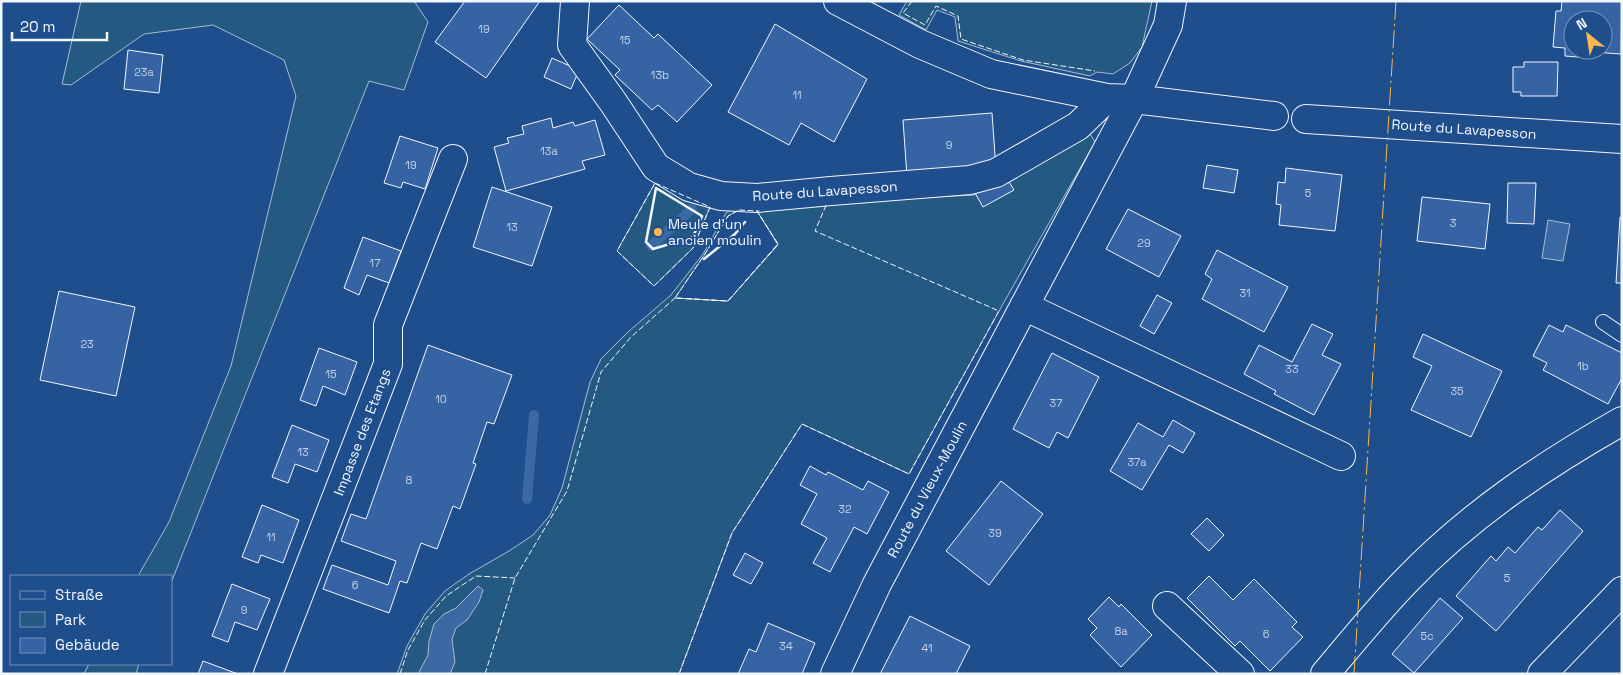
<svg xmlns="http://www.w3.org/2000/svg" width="1623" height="675" font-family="'Space Grotesk',sans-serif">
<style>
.green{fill:#245a82;stroke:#a8bbd7;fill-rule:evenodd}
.water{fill:#3b69a3;stroke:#a8bbd7}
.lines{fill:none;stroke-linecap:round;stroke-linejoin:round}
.stream{stroke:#3b69a3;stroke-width:10}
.building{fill:#3563a3;stroke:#f2f6ff;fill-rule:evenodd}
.lane-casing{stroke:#f2f6ff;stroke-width:16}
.street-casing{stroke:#f2f6ff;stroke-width:30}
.secondary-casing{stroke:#f2f6ff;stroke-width:30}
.lane{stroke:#1f4e8c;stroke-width:14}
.street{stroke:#1f4e8c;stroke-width:28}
.secondary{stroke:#1f4e8c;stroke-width:28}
.fence{stroke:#f2f6ff;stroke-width:1;stroke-dasharray:6 2.5;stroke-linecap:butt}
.wall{stroke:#f2f6ff;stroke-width:2.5}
.power{stroke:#ffb74d;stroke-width:1;stroke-dasharray:18 4 2.5 4;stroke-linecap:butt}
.poi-dot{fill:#ffb74d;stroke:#1f4e8c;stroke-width:2}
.labels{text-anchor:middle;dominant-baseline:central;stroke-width:4;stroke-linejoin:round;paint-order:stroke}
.number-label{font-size:11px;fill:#c3d1e8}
.street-label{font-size:14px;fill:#f2f6ff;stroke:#1f4e8c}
.poi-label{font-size:14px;fill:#f2f6ff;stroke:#1f4e8c;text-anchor:start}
</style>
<rect width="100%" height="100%" fill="#1f4e8c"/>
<path class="green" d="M 81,1 L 414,1 L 428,22 L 404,90 L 369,81 L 171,583 L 171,576 L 138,576 L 169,522 L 231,366 L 296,96 L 284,60 L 213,25 L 144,34 L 71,85 L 62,84 Z
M 907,1 L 1152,1 L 1142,47 L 1130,63 L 1113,74 L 1097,72 L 1090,76 L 1021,61 L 958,41 L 955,17 L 937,10 L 926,30 L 899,15 Z
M 1089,132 L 1095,142 L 999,311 L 909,474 L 802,424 L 732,533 L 679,674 L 397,674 L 407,646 L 425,614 L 445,591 L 469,574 L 509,551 L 533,535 L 550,515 L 562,488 L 590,382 L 601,359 L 628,332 L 671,295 L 703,254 L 726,213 L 734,207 L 974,195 ZM 739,210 L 757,211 L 778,245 L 728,301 L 675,298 L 705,254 L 728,216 Z
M 655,183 L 710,207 L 693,248 L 654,286 L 617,251 Z
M 89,664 L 139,664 L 136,674 L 84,674 Z"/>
<path class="water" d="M 1548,220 L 1570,224 L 1563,261 L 1542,258 Z
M 478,586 L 483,590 L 479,602 L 467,620 L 456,628 L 452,639 L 455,662 L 450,674 L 418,674 L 428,655 L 429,641 L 434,624 L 444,614 L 456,608 Z"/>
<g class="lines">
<path class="stream" d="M 651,246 L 692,209
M 527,499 L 534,415"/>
</g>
<path class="building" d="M 465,1 L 540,1 L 486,78 L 435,42 Z
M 1562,1 L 1622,1 L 1621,54 L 1593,52 L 1592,58 L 1565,56 L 1565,48 L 1553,47 L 1556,11 L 1561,11 ZM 1573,20 L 1603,20 L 1603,50 L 1573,50 Z
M 619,5 L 654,38 L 658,34 L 712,85 L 677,122 L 658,105 L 652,110 L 615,75 L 620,70 L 587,39 Z
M 775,24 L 867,79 L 834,142 L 801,123 L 789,145 L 728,112 Z
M 128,50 L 163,55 L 159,93 L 124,89 Z
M 552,58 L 579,70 L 571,89 L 544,77 Z
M 1524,62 L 1558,62 L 1557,96 L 1521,96 L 1521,92 L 1513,92 L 1513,67 L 1524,67 Z
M 992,113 L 996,169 L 907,177 L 903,120 Z
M 551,118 L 553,128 L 573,122 L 575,126 L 595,120 L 605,155 L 582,161 L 585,169 L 506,191 L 494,147 L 509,143 L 507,138 L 524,134 L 522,126 Z
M 400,136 L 438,148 L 425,189 L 403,182 L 401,188 L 384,183 Z
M 1207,165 L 1238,170 L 1234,193 L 1203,188 Z
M 1286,168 L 1342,175 L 1335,231 L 1279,225 L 1281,205 L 1276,204 L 1278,182 L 1285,183 Z
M 1005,175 L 1014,190 L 983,207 L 975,193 Z
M 1508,183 L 1536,183 L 1534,224 L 1507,223 Z
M 492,187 L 552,207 L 532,266 L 473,247 Z
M 1422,197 L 1490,204 L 1485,249 L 1417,241 Z
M 1128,209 L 1181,236 L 1159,277 L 1106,249 Z
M 1620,217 L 1622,217 L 1622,283 L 1616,283 Z
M 363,237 L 401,251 L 389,283 L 367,275 L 359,295 L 344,288 Z
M 1217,250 L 1288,287 L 1264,332 L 1202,299 L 1212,279 L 1205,274 Z
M 59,291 L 135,307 L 116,396 L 40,380 Z
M 1157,295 L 1172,303 L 1154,334 L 1140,326 Z
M 1312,324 L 1333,334 L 1322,355 L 1341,364 L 1314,415 L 1274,394 L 1276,391 L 1244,374 L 1259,345 L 1292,362 Z
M 1549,325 L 1563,332 L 1566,325 L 1622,353 L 1622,378 L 1608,404 L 1543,370 L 1547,363 L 1533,356 Z
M 1423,334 L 1502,371 L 1471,437 L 1411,410 L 1432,366 L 1413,357 Z
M 428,345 L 512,375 L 494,424 L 487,422 L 473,463 L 476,464 L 460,509 L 453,506 L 437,549 L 421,543 L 407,583 L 400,581 L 389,613 L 323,589 L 332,565 L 388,585 L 396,561 L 341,541 L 351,514 L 366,519 Z
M 319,348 L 357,362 L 345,395 L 323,386 L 316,406 L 300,400 Z
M 1052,353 L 1099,377 L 1068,438 L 1057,432 L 1049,448 L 1013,429 Z
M 1173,420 L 1195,433 L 1183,453 L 1169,445 L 1142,490 L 1110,471 L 1138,423 L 1163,437 Z
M 292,425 L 329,440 L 317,472 L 295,464 L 288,483 L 272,477 Z
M 810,466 L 826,475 L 828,472 L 863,490 L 868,481 L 889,492 L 867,534 L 854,527 L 830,572 L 813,563 L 827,538 L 801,524 L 817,494 L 800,485 Z
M 1001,481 L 1043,514 L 989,585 L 946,551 Z
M 262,505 L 299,520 L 283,563 L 261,555 L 258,563 L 242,557 Z
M 1560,510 L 1583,531 L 1496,631 L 1456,596 L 1491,556 L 1496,561 L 1508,547 L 1515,553 L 1538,527 L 1542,530 Z
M 1207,518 L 1224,535 L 1209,551 L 1191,534 Z
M 745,553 L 763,563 L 751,584 L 733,575 Z
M 1209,576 L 1233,600 L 1254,579 L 1297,622 L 1292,627 L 1303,637 L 1270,671 L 1240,641 L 1235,646 L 1187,598 Z
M 232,584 L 270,599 L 257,630 L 235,622 L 228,642 L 212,636 Z
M 1109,597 L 1119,607 L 1121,604 L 1152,635 L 1121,667 L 1090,635 L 1097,628 L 1088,619 Z
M 1440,598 L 1463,618 L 1414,673 L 1392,654 Z
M 910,616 L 970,646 L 956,674 L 880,674 Z
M 768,623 L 815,643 L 802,674 L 738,674 L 749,649 L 756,652 Z
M 203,661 L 238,674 L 198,674 Z"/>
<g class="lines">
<defs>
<path id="lane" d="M 1603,322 L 1622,335"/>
<path id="street" d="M 575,1 L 572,45 L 613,102 L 656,167 L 689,187 L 721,196 L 757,198 L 831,191 L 970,180 L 996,173 L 1078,126 L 1107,98
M 838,1 L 920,44 L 991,74 L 1107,98 L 1134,99 L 1274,116
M 1306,119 L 1622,139
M 1024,306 L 1341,456
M 1167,606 L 1240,674
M 268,674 L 388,364 L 388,325 L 453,159
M 835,674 L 877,584 L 1134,99 L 1168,25 L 1172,1
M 1542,674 L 1622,591"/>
<path id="secondary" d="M 1325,674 C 1351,643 1377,611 1405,582 C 1468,516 1544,465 1622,421"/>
</defs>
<use href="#lane" class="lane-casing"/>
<use href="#street" class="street-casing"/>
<use href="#secondary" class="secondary-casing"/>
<use href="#lane" class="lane"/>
<use href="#street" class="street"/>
<use href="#secondary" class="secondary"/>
<path class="fence" d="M 912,1 L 903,13 L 925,25 L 936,6 L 958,16 L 961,39 L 1023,60 L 1095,71
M 655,183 L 710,207 L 693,248 L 654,286 L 617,251 Z
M 739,210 L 757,211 L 778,244 L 728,301 L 675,298 L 705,254 L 728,216 Z
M 400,674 L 408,650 L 425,620 L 446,596 L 476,576 L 515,578
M 485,674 L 515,578 L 567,491 L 601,372 L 631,337 L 675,298 L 728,301 L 778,244 L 757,211 L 760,211
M 679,674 L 732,533 L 802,424 L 909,474 L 999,311 L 815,231 L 827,203"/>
<path class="wall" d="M 656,188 L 702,216 L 693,237 L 653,249 L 646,242 Z
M 704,259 L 735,234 L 745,222"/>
<path class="power" d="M 1354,674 L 1396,1"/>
</g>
<circle class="poi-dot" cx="658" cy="232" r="5"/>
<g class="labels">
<g class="number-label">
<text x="484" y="29">19</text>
<text x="625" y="40">15</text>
<text x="144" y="72">23a</text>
<text x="660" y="75">13b</text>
<text x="797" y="95">11</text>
<text x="949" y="145">9</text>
<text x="549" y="151">13a</text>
<text x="411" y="165">19</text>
<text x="1308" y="193">5</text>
<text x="1453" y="223">3</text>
<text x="512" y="227">13</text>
<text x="1144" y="243">29</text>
<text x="375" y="263">17</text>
<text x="1245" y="293">31</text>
<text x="87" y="344">23</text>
<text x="1583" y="366">1b</text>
<text x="1292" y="369">33</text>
<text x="331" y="374">15</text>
<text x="1457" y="391">35</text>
<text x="441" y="399">10</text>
<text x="1056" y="403">37</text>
<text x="303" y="452">13</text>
<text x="1137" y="462">37a</text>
<text x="409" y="480">8</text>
<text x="845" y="509">32</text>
<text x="995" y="533">39</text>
<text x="271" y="537">11</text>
<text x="1507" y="578">5</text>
<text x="355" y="585">6</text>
<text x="244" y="610">9</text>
<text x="1121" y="631">8a</text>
<text x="1266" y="634">6</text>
<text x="1427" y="636">5c</text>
<text x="786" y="646">34</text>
<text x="927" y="648">41</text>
</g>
<g class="street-label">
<text transform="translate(1464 129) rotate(4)">Route du Lavapesson</text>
<text transform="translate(825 191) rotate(-4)">Route du Lavapesson</text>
<text transform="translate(362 432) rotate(-69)">Impasse des Etangs</text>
<text transform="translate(927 489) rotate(-62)">Route du Vieux-Moulin</text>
</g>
<g class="poi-label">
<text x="668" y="224">Meule d’un<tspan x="668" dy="16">ancien moulin</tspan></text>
</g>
</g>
<rect width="1623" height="675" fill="none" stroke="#f2f6ff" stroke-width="5"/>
<rect x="10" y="575" width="162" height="90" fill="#1f4e8c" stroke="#7391ba"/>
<rect x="20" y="591" width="25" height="8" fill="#1f4e8c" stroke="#7391ba"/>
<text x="55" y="600" font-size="15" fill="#f2f6ff">Straße</text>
<rect x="20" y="612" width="25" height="15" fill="#245a82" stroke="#7391ba"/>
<text x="55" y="625" font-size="15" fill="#f2f6ff">Park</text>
<rect x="20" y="638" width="25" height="15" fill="#3563a3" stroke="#7391ba"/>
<text x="55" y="650" font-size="15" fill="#f2f6ff">Gebäude</text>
<g transform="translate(1588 35) rotate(330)"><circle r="24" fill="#1f4e8c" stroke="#7391ba"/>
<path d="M0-4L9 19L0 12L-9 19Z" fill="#ffb74d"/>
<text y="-8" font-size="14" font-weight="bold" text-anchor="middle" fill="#f2f6ff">N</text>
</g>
<path d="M12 32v8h95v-8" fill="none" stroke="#f2f6ff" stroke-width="2.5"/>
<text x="20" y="32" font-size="15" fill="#f2f6ff" stroke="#1f4e8c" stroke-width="4" paint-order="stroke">20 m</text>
</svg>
